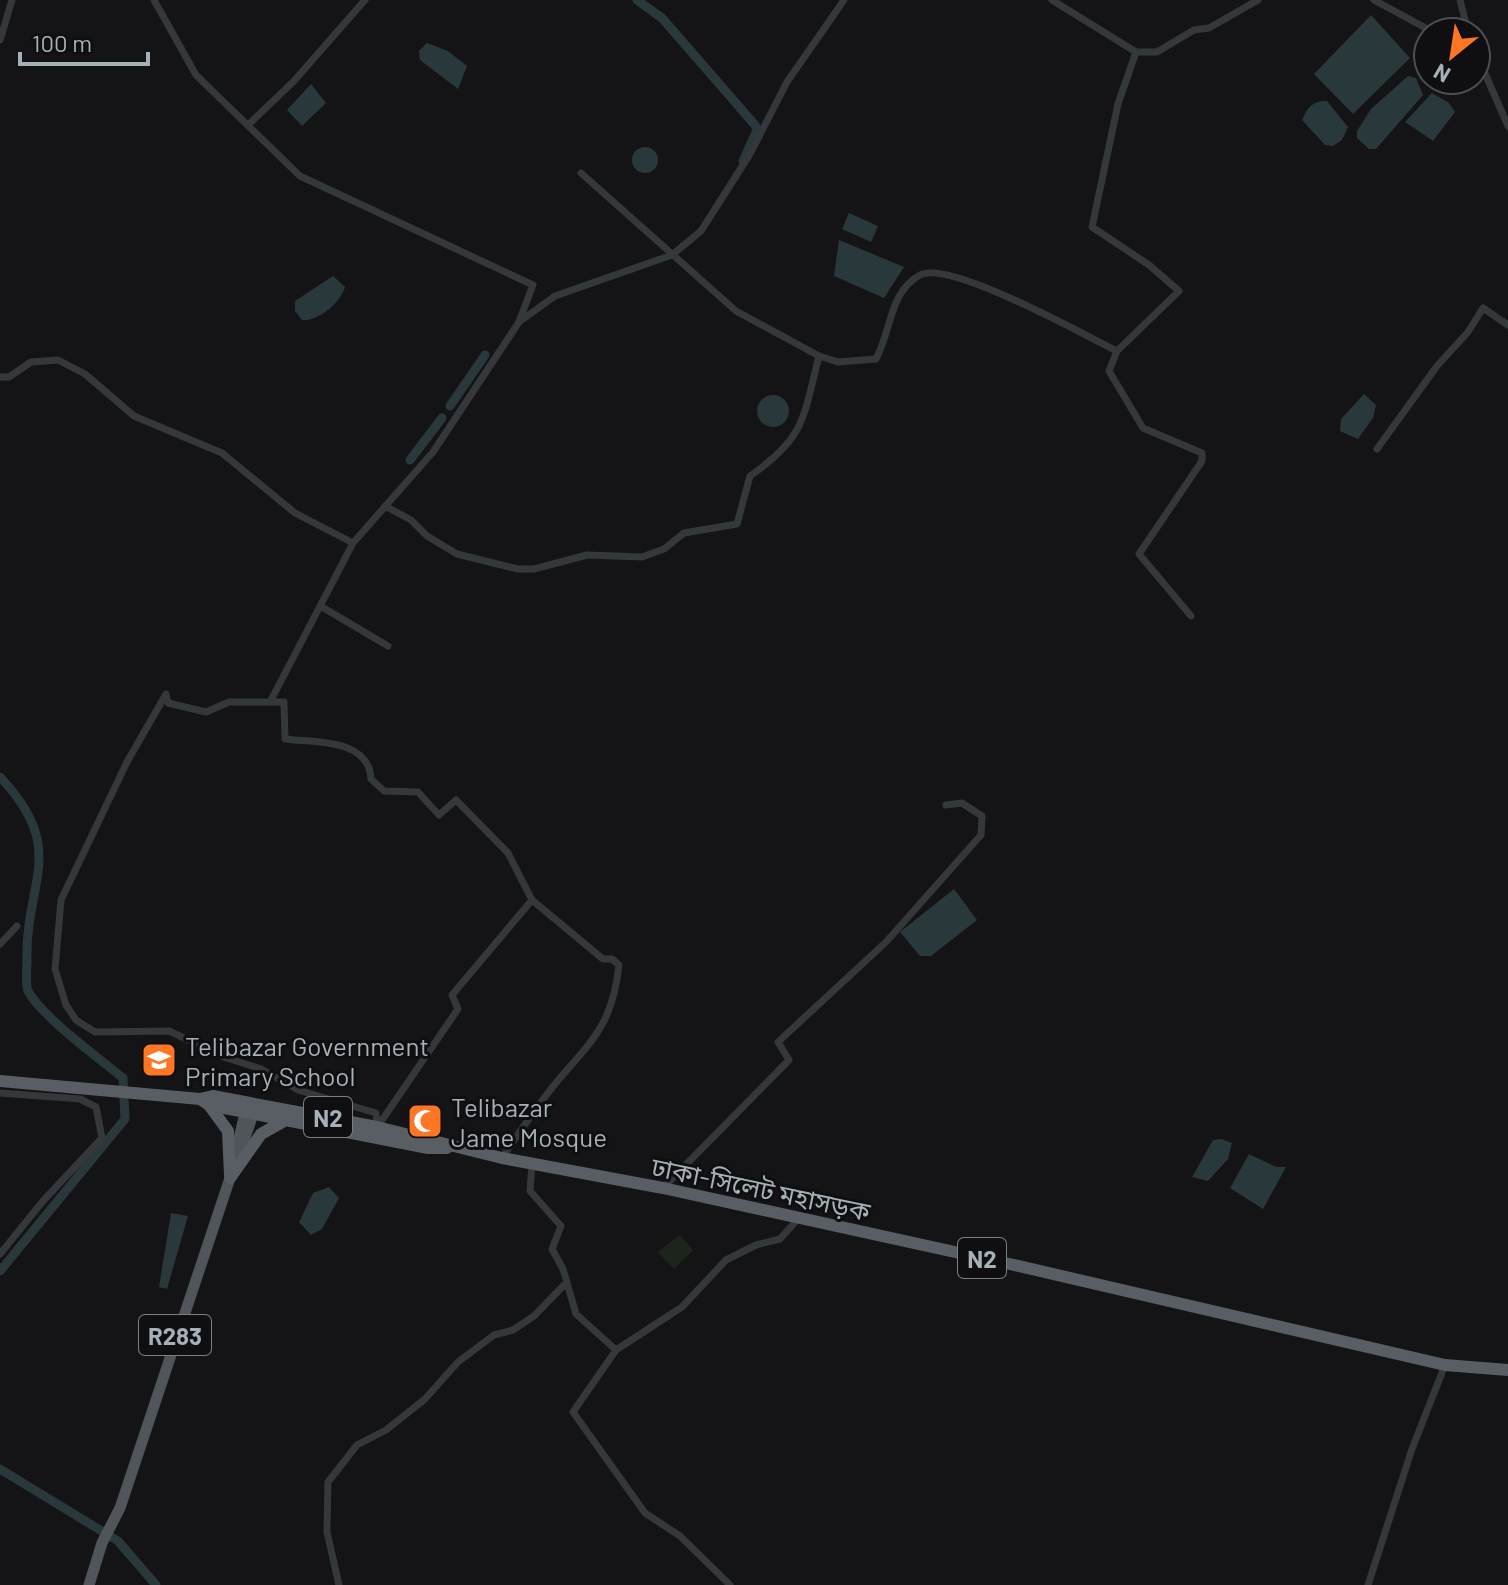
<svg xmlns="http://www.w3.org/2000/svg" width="1508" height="1585" font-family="Barlow,'Noto Sans Bengali',sans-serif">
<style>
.green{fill:#1d241c}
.water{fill:#29383b}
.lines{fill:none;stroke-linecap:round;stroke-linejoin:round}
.canal{stroke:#29383b;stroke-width:9}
.minor{stroke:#35383b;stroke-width:7}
.primary{stroke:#50555a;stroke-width:11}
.trunk{stroke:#585e63;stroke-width:12}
.labels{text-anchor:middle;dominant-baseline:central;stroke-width:6;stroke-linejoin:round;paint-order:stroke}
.shield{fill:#0f0f11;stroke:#788085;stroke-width:2}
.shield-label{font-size:24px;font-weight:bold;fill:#a5b0b7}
.poi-label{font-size:26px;fill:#a5b0b7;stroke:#0f0f11;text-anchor:start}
.street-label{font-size:26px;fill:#a5b0b7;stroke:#0f0f11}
</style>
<rect width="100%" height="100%" fill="#141416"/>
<path class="green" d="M 680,1235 L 693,1250 L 674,1269 L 658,1252 Z"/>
<path class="water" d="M 1371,15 L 1410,58 L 1353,114 L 1314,74 Z
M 427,43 L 448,51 L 467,66 L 458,89 L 420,60 L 419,51 Z
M 1408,76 L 1416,78 L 1423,95 L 1376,149 L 1369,149 L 1357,138 L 1357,131 L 1371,109 Z
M 311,84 L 326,103 L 302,126 L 287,110 Z
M 1432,93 L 1449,103 L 1455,112 L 1433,141 L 1405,122 Z
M 1327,101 L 1348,127 L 1342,140 L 1333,146 L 1325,145 L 1302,120 C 1307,108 1313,100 1327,101 Z
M632 160a13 13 0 1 1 26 0a13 13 0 1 1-26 0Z
M 849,213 L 878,226 L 871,242 L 842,229 Z
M 839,240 L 904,267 L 884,298 L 834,276 Z
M 333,276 L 345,287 C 341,302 318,322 302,320 L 295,311 L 295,301 Z
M 1364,394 L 1376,405 L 1373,418 L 1358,439 L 1340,431 L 1341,419 Z
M757 411a16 16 0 1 1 32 0a16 16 0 1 1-32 0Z
M 954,889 L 977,920 L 931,956 L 920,956 L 900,932 Z
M 1221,1139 L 1232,1143 L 1228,1159 L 1208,1181 L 1192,1177 L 1213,1140 Z
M 1249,1154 L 1276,1167 L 1286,1167 L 1263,1209 L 1230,1188 Z
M 329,1187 L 339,1198 L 322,1229 L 311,1235 L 299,1222 L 313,1193 Z
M 171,1213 L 188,1216 L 167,1289 L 159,1287 Z"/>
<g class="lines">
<path class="canal" d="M 637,0 L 662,18 L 755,125 L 757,130 L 743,161
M 450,406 L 485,355
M 410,460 L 442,418
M 0,777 C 69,850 25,881 27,960 C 27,969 25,983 28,991 C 42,1017 99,1058 123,1078 L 125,1119 L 0,1271
M 0,1469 L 118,1541 L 156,1585"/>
<path class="minor" d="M 154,0 L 196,75 L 300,176 L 533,285 L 520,319
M 1052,0 L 1136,52 L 1157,52 L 1194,30 L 1209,28 L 1258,0
M 1374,0 L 1433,32
M 1460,0 L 1468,32
M 0,40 L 12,0
M 1136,52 L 1118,104 L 1092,227 L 1149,265 L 1179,291 L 1117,351 L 1109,371 L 1143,428 L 1202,453 L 1202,461 L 1139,554 L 1191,616
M 1476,53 L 1508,126
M 248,125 L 294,81 L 365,0
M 581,173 L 736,311 L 819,356 L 838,362 L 876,359 C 891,332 889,292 920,275 C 949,259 1086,336 1117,351
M 0,377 L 9,377 L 31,362 L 58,360 L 85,374 L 134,416 L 222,453 L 295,513 L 353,543 L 433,452 L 519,322 L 555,296 L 672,255 L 701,231 L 750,154 L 787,82 L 844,0
M 1377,449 L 1437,366 L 1468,332 L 1483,308 L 1508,325
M 385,506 L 411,520 L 427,536 L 457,554 L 518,569 L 534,569 L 587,555 L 642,557 L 664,549 L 684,533 L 737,524 L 750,476 C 806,437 803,418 819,356
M 322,607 L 388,646
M 270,702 L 353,543
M 0,944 L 17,926
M 0,1093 L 80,1099 L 96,1107 L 102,1138 L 43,1201 L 0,1254
M 378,1126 L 458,1009 L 452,995 L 532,900
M 377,1127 L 376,1113 L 298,1090 L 261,1069 L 224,1057 L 169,1031 L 95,1032 L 76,1020 L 66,1005 L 55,969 L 61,900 L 127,762 L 166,694 L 168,703 L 206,712 L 229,702 L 284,702 L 285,739 C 315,743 369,738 371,779 L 384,791 L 418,792 L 439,815 L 456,800 L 508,853 L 532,900 L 603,959 L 612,959 L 619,965 C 613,1021 595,1038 560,1078 C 539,1103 520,1131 502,1158
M 532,1164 L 530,1191 L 561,1226 L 552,1249 L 563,1269 L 576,1314 L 616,1350
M 663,1188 L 789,1060 L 778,1042 L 886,942 L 981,835 L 982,816 L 962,803 L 946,805
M 339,1585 L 327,1532 L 328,1482 L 357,1445 L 386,1430 L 425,1399 L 458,1362 L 494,1335 L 513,1330 L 534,1316 L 567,1282
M 730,1585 L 680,1536 L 645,1513 L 573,1412 L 616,1350 L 682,1307 L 726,1260 L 756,1245 L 780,1239 L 797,1220
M 1368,1585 L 1412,1449 L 1445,1365"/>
<path class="primary" d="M 239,1155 L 251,1120 L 248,1111
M 89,1585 L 102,1543 L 120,1508 L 230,1178 L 244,1117 L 254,1109"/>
<path class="trunk" d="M 0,1081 L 200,1099 L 213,1096 L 377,1127 L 502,1158 L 663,1188 L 1014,1265 L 1445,1365 L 1508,1370
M 200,1099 L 209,1105 L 428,1148 L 447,1148
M 209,1105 L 228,1131 L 230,1175
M 230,1178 L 261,1134 L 286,1120"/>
</g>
<defs>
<symbol id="school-square" viewBox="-11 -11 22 22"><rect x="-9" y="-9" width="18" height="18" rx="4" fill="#fe7624" stroke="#0f0f11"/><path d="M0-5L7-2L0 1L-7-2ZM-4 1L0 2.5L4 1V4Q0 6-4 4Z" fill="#fff"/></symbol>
<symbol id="mosque-square" viewBox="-11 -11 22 22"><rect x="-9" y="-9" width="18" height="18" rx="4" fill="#fe7624" stroke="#0f0f11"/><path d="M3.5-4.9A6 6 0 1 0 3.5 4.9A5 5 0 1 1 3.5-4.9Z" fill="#fff"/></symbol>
</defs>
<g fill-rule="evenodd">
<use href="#school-square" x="139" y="1040" width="40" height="40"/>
<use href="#mosque-square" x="405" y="1101" width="40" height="40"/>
</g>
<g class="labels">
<g class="shield">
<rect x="304" y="1097" width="48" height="40" rx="6"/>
<rect x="958" y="1238" width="48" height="40" rx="6"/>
<rect x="139" y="1315" width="72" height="40" rx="6"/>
</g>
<g class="shield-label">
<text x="328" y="1117">N2</text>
<text x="982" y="1258">N2</text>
<text x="175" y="1335">R283</text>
</g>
<g class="poi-label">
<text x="185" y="1045">Telibazar Government<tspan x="185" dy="30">Primary School</tspan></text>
<text x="451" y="1106">Telibazar<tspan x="451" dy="30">Jame Mosque</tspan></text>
</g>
<g class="street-label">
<text transform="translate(761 1188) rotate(12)">ঢাকা-সিলেট মহাসড়ক</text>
</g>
</g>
<g transform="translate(1452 56) rotate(210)"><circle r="38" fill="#0f0f11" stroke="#4b4f53" stroke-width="2"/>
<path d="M0-6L14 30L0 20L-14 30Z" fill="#fe7624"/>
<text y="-12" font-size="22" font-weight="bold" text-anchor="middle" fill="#a5b0b7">N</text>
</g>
<path d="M20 52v12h128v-12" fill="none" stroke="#a5b0b7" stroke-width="4"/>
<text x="32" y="52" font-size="24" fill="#a5b0b7" stroke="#0f0f11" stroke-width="6" paint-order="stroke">100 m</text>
</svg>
